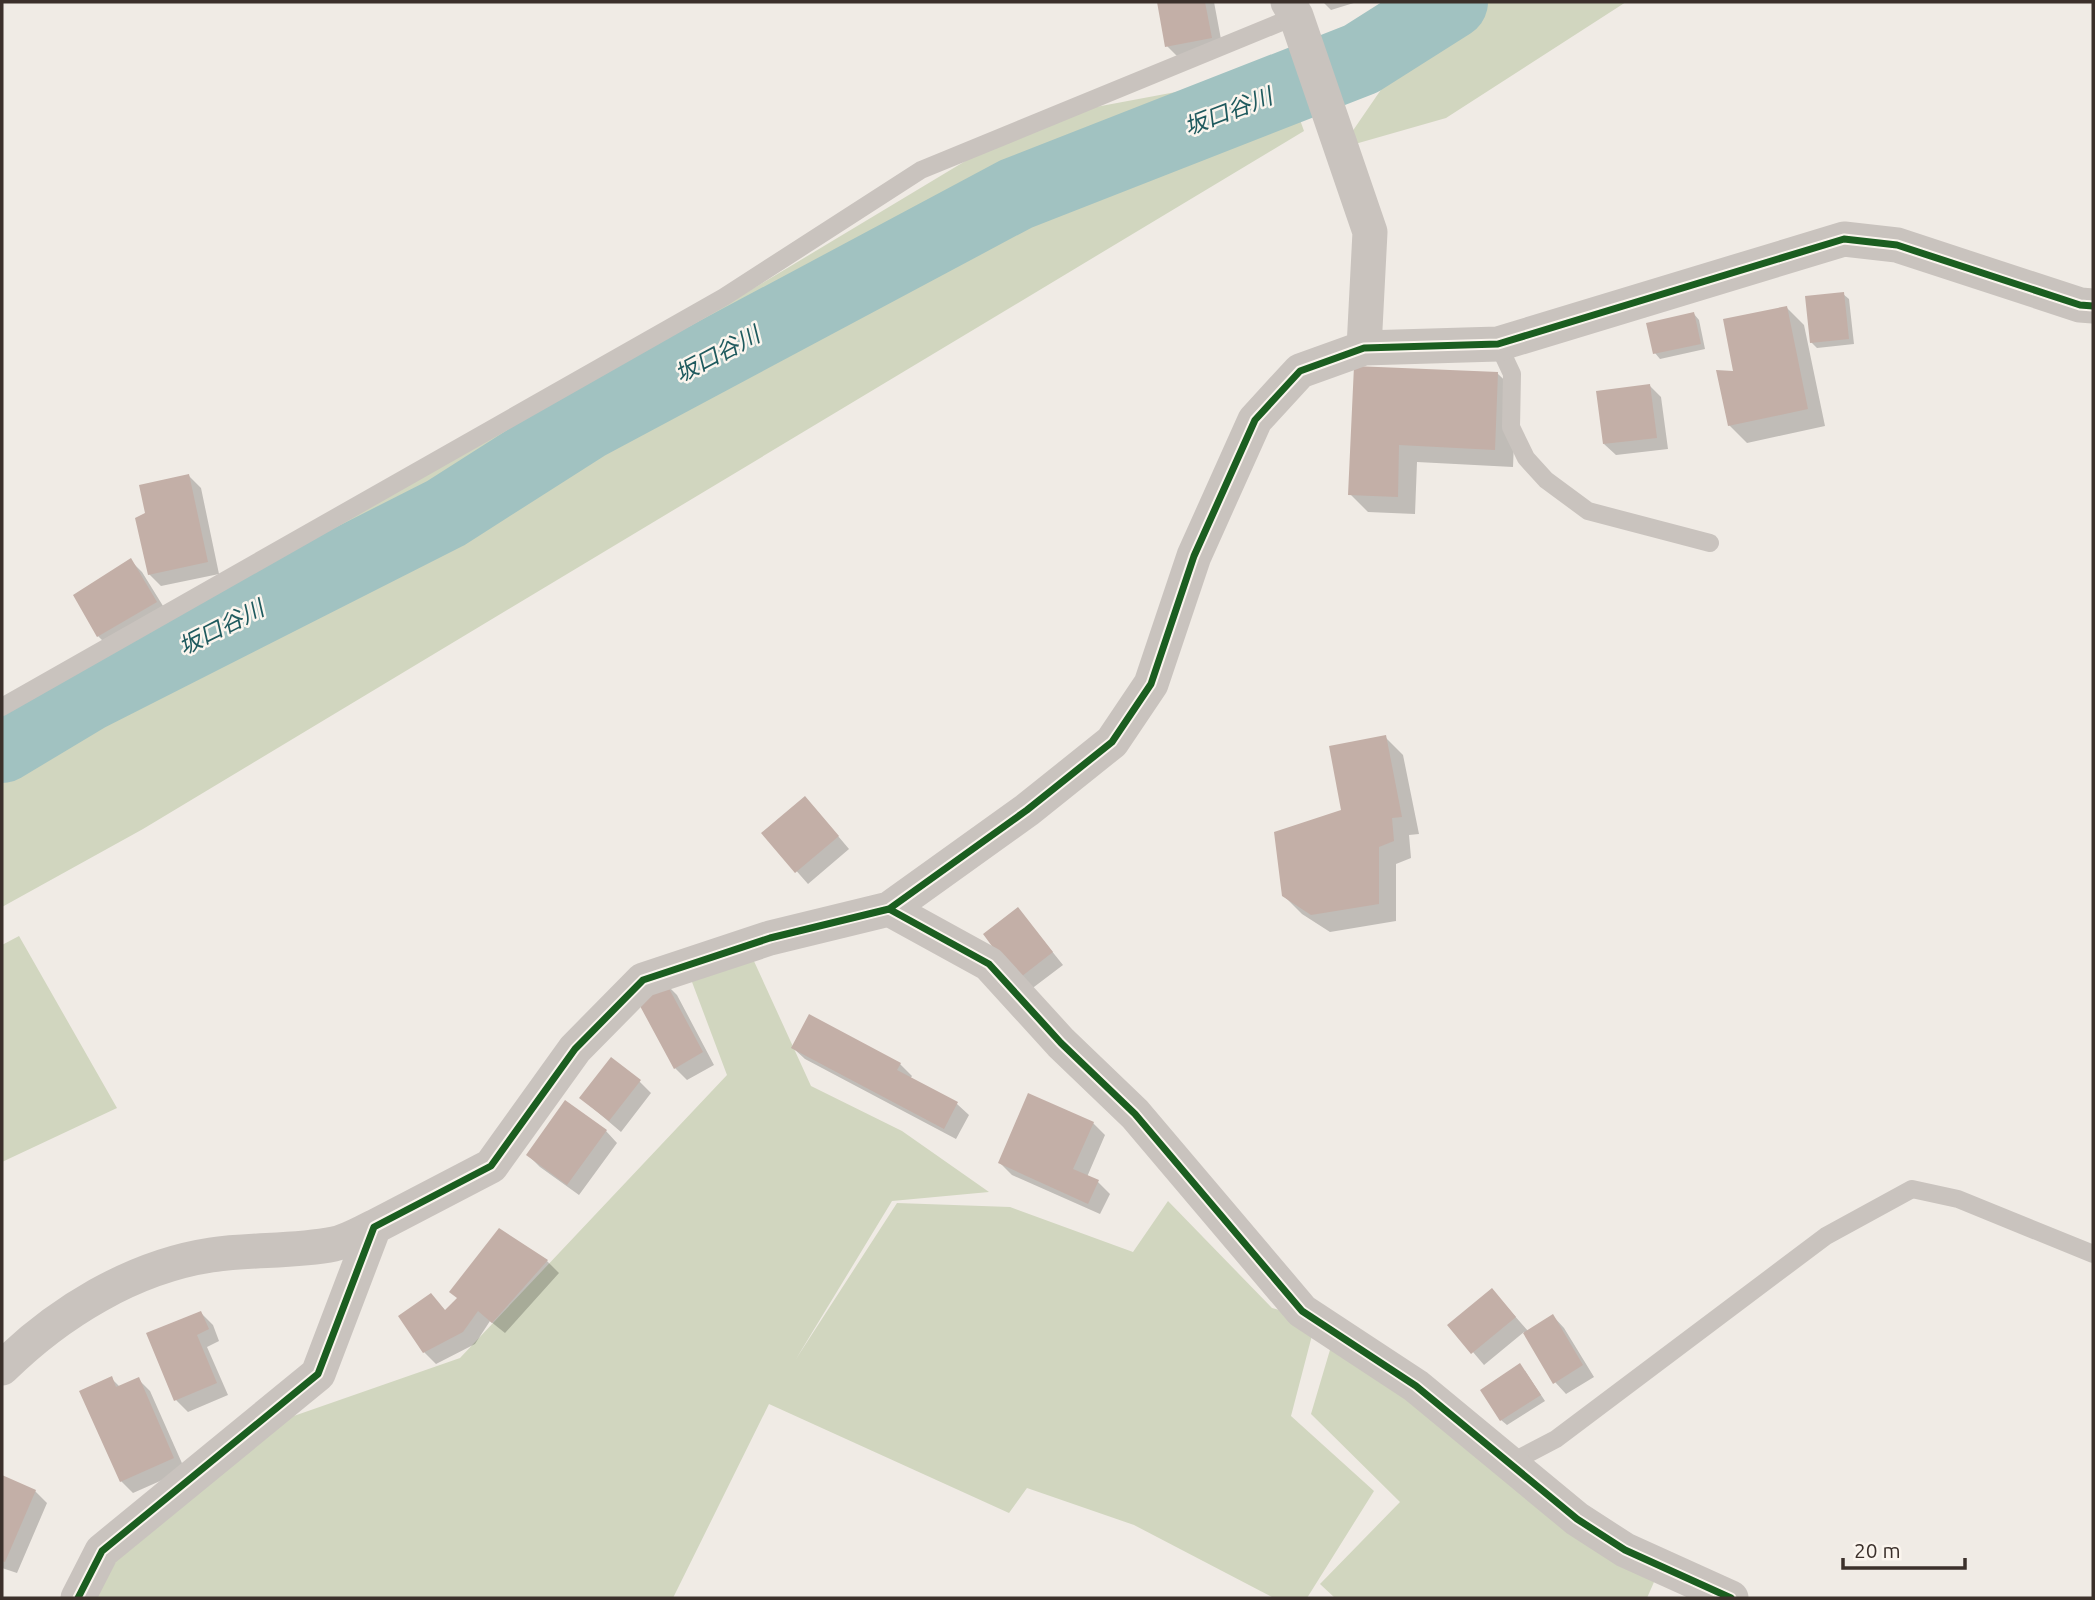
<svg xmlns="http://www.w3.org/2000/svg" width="2095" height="1600" font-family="Ubuntu,'Noto Sans JP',sans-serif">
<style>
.green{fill:#d1d6bf}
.shadow{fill:#0003}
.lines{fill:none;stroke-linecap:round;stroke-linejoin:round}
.river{stroke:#a1c2c1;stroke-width:74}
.building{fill:#c3afa7}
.lane{stroke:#c9c3be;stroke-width:18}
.street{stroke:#c9c3be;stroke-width:35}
.cycleway-casing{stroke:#fbf5ee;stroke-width:11}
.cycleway{stroke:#1b5e20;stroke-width:7}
.labels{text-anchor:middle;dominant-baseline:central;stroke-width:5;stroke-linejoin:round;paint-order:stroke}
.water-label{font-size:23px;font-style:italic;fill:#1f5a5e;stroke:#fbf5ee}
</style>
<rect width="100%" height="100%" fill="#f0ebe5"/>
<path class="green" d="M 1441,2 L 1626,2 L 1446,118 L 1341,148 Z
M 1283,72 L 1304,131 L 143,829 L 2,907 L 2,707 L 373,497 L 661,344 L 982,151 L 1085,109 Z
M 19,936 L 117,1108 L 2,1162 L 2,945 Z
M 753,959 L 811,1086 L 902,1131 L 989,1192 L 892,1201 L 796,1359 L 897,1203 L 1010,1207 L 1133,1252 L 1168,1201 L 1272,1308 L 1316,1320 L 1291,1416 L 1374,1491 L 1307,1598 L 1274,1598 L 1134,1525 L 1027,1488 L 1009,1513 L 769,1404 L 673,1598 L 95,1598 L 90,1576 L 288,1418 L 460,1358 L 727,1075 L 689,974 Z
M 1335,1333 L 1661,1566 L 1647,1598 L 1335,1598 L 1320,1584 L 1400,1502 L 1311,1414 Z"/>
<path class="shadow" d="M 1159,2 L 1214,2 L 1223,50 L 1179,58 L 1167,46 Z
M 1323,2 L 1357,2 L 1331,10 Z
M 1843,294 L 1849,299 L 1854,344 L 1817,348 L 1811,342 Z
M 1786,307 L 1804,325 L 1825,426 L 1747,443 L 1729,425 L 1736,373 Z
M 1694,314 L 1699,320 L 1705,349 L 1660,359 L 1655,353 Z
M 1356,368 L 1498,374 L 1516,391 L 1513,467 L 1417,462 L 1415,514 L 1368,512 L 1350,494 Z
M 1650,386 L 1661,397 L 1668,449 L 1616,455 L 1604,444 Z
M 189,476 L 201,488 L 219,574 L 161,586 L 149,574 L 147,514 Z
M 130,560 L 142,572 L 168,614 L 110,648 L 98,636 Z
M 1385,737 L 1403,755 L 1419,834 L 1409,835 L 1411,858 L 1396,864 L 1396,921 L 1330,932 L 1302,914 L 1283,895 L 1343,811 Z
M 816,810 L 849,849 L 808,884 L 763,833 Z
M 1018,909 L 1063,965 L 1030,990 L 1019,978 Z
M 665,983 L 677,995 L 714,1065 L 687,1080 L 675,1068 Z
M 793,1048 L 900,1064 L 912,1076 L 910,1079 L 957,1104 L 969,1115 L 956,1139 L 805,1059 Z
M 639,1081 L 651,1093 L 621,1132 L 581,1098 Z
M 1093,1123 L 1105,1135 L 1087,1177 L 1098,1182 L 1110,1194 L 1100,1214 L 1012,1175 L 1000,1163 Z
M 606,1131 L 617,1143 L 579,1195 L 540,1167 L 528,1155 Z
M 500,1231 L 547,1261 L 559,1273 L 505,1333 L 490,1321 L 475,1344 L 436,1364 L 424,1352 L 442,1307 L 446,1312 L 458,1299 Z
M 1492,1290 L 1528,1331 L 1553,1316 L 1564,1328 L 1594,1377 L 1566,1394 L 1555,1382 L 1524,1332 L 1484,1365 L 1450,1325 Z
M 201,1313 L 213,1325 L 219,1341 L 207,1347 L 228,1395 L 188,1412 L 176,1400 Z
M 1525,1371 L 1545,1401 L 1507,1425 L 1501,1420 Z
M 111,1378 L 120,1387 L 138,1379 L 150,1391 L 185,1470 L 133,1493 L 121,1481 Z
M 2,1478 L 35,1491 L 47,1503 L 17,1573 L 2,1568 Z"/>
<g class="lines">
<path class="river" d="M 2,746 L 87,695 L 446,513 L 587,423 L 1016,194 L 1361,59 L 1451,2"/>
</g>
<path class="building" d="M 1157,2 L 1205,2 L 1212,38 L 1165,47 Z
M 1844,292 L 1849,339 L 1810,343 L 1805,296 Z
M 1787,306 L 1808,409 L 1728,426 L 1716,370 L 1733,371 L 1723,319 Z
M 1694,312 L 1701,344 L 1653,354 L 1646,323 Z
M 1354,366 L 1498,372 L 1495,450 L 1399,445 L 1398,497 L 1348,495 Z
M 1650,384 L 1657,438 L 1603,444 L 1596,391 Z
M 189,474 L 208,562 L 148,575 L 135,518 L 145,513 L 139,485 Z
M 131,558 L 157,602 L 97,637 L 73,595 Z
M 1386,735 L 1402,817 L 1392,818 L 1394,841 L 1379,847 L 1379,904 L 1311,915 L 1282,896 L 1274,832 L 1341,810 L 1329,746 Z
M 805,796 L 839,836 L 795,873 L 761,833 Z
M 1018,907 L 1053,952 L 1017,980 L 983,934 Z
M 665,981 L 703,1052 L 674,1069 L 640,1006 Z
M 809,1014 L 901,1063 L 897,1070 L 958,1102 L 944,1129 L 791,1048 Z
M 611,1057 L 641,1080 L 609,1121 L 579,1098 Z
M 1028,1093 L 1094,1122 L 1073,1169 L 1099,1180 L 1088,1204 L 998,1163 Z
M 565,1100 L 607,1130 L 567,1185 L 526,1155 Z
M 499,1228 L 548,1260 L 492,1323 L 478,1311 L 463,1332 L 423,1353 L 398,1316 L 431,1293 L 445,1310 L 457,1298 L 449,1292 Z
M 1492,1288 L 1516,1317 L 1471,1354 L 1447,1325 Z
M 201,1311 L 209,1329 L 197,1335 L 217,1383 L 174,1401 L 146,1333 Z
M 1553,1314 L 1583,1365 L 1553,1384 L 1523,1333 Z
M 1520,1363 L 1541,1395 L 1500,1421 L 1480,1390 Z
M 112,1376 L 116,1387 L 139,1377 L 174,1458 L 120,1482 L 79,1391 Z
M 2,1475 L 36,1490 L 5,1562 L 2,1561 Z"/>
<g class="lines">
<path class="lane" d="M 1498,344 L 1512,374 L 1511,427 L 1526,458 L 1546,480 L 1588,511 L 1710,543
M 2,707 L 724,297 L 921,170 L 1296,16
M 1512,1462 L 1556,1439 L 1826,1236 L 1912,1189 L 1958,1199 L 2093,1254"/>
<path class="street" d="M 1288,2 L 1296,16 L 1370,232 L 1364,348
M 889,909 L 989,964 L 1061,1043 L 1135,1114 L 1302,1311 L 1416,1386 L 1577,1519 L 1625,1550 L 1731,1598
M 2,1368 C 58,1313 132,1267 211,1255 C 252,1249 294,1252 334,1244 C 348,1241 361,1233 374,1227
M 78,1598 L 102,1551 L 318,1374 L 374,1227 L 491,1166 L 575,1049 L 643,980 L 770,938 L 889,909 L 1027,810 L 1112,742 L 1151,684 L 1194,556 L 1255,420 L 1300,371 L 1364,348 L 1498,344 L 1844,239 L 1897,245 L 2080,305 L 2093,306"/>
<defs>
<path id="cycleway" d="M 889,909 L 989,964 L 1061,1043 L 1135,1114 L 1302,1311 L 1416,1386 L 1577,1519 L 1625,1550 L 1731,1598
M 78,1598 L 102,1551 L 318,1374 L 374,1227 L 491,1166 L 575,1049 L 643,980 L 770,938 L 889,909 L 1027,810 L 1112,742 L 1151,684 L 1194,556 L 1255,420 L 1300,371 L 1364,348 L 1498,344 L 1844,239 L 1897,245 L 2080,305 L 2093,306"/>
</defs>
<use href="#cycleway" class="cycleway-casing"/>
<use href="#cycleway" class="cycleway"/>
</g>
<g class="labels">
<g class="water-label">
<text transform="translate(1228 111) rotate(-21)">坂口谷川</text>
<text transform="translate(717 354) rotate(-28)">坂口谷川</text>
<text transform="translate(221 627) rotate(-27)">坂口谷川</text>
</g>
</g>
<rect width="2095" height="1600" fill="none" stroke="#3b302b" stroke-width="7"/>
<path d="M1843 1558v10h122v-10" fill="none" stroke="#3b302b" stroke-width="3.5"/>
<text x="1854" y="1558" font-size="21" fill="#3b302b" stroke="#fbf5ee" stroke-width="5" paint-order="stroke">20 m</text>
</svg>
